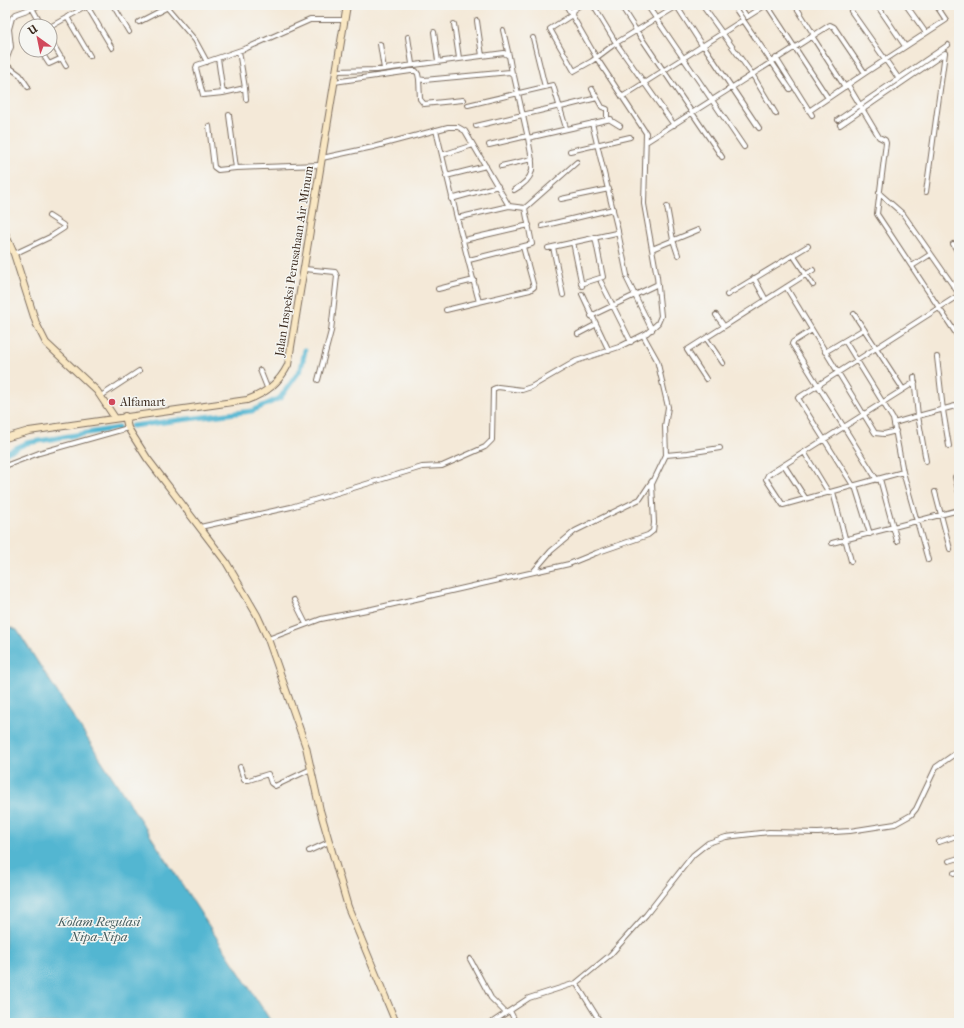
<svg xmlns="http://www.w3.org/2000/svg" width="964" height="1028" font-family="'IM FELL French Canon',serif">
<style>
.water{fill:#52b6d1;stroke:#467078}
.lines{fill:none;stroke-linecap:round;stroke-linejoin:round}
.canal{stroke:#52b6d1;stroke-width:5}
.street-casing{stroke:#7c6d5f;stroke-width:6}
.secondary-casing{stroke:#7c6d5f;stroke-width:8}
.street{stroke:#fff;stroke-width:4}
.secondary{stroke:#f9e7c3;stroke-width:6}
.poi-dot{fill:#d1495b;stroke:#f6f6f2;stroke-width:1.5}
.labels{text-anchor:middle;dominant-baseline:central;stroke-width:3;stroke-linejoin:round;paint-order:stroke}
.street-label{font-size:12px;fill:#3b2a1e;stroke:#f6f6f2}
.poi-label{font-size:12px;fill:#3b2a1e;stroke:#f6f6f2;text-anchor:start}
.water-label{font-size:13px;font-style:italic;fill:#435b5d;stroke:#f6f6f2}
</style>
<rect width="100%" height="100%" fill="#f6f6f2"/>
<filter id="ink" filterUnits="userSpaceOnUse"><feTurbulence type="fractalNoise" baseFrequency=".025" numOctaves="2"/><feDisplacementMap in="SourceGraphic" scale="8" xChannelSelector="R" yChannelSelector="G"/><feConvolveMatrix kernelMatrix="1 2 1 2 8 2 1 2 1" color-interpolation-filters="sRGB"/></filter>
<filter id="wash" filterUnits="userSpaceOnUse"><feTurbulence type="fractalNoise" baseFrequency=".012" numOctaves="4" result="noise"/><feDisplacementMap in="SourceGraphic" scale="16" xChannelSelector="R" yChannelSelector="G"/><feGaussianBlur stdDeviation="0.9" result="paint"/><feColorMatrix in="noise" values="0 0 0 0 0 0 0 0 0 0 0 0 0 0 0 0 0 1.4 0 .05"/><feComposite in="paint" operator="in"/></filter>
<g filter="url(#wash)">
<rect width="100%" height="100%" fill="#f4e9d8"/>
<path class="water" d="M 9,627 L 17,630 L 272,1023 L 5,1023 L 5,629 Z"/>
<g class="lines">
<path class="canal" d="M 132,426 L 252,411 L 280,398 L 301,369 L 305,350
M 5,453 L 27,443 L 118,428"/>
</g>
</g>
<g filter="url(#ink)">
<g class="lines">
<defs>
<path id="street" d="M 113,5 L 129,32
M 165,5 L 195,40 L 207,62
M 580,5 L 573,10 L 572,15 L 550,29 L 574,71 L 592,61 L 616,43 L 679,5
M 593,5 L 616,43 L 674,125
M 620,5 L 636,30 L 722,157
M 647,5 L 744,147
M 676,5 L 703,47
M 702,5 L 752,74 L 776,114
M 733,5 L 790,89
M 739,5 L 747,17 L 766,5
M 767,5 L 828,98
M 795,5 L 814,35
M 877,5 L 905,46
M 906,5 L 926,33
M 87,6 L 112,48
M 32,8 L 42,26
M 851,11 L 899,79
M 67,17 L 90,56
M 477,21 L 482,56
M 139,22 L 166,8
M 454,24 L 459,58
M 50,27 L 89,5
M 503,30 L 509,56
M 434,32 L 438,61
M 812,36 L 845,87
M 408,37 L 412,64
M 533,38 L 545,87
M 50,39 L 66,66
M 380,44 L 384,69
M 704,46 L 759,128
M 40,50 L 49,64 L 62,58
M 218,58 L 223,93 L 203,95 L 196,68 L 197,65 L 247,48 L 310,20 L 345,20
M 776,58 L 812,115
M 5,63 L 11,47 L 9,29 L 12,18 L 16,14 L 41,5
M 5,64 L 20,75 L 28,87
M 336,71 L 377,70 L 504,53 L 509,56 L 512,73
M 419,79 L 420,99 L 424,104 L 463,100
M 334,82 L 411,71 L 416,71 L 418,74 L 419,79 L 424,80 L 510,72 L 514,76 L 528,138 L 611,119
M 848,85 L 879,137 L 885,140 L 886,143 L 877,214 L 959,338
M 245,88 L 246,99
M 592,89 L 602,107 L 607,109 L 607,118 L 620,126
M 223,93 L 245,88 L 239,51
M 622,97 L 743,20
M 468,105 L 553,85 L 566,128
M 561,107 L 597,98
M 809,111 L 865,73
M 229,115 L 236,168
M 838,120 L 948,45
M 840,125 L 945,53
M 209,126 L 214,167 L 218,170 L 236,168 L 320,165
M 476,126 L 560,106
M 436,130 L 457,218 L 509,206 L 525,208 L 577,162
M 646,142 L 830,25 L 834,27 L 865,73 L 946,20 L 936,5
M 489,145 L 527,136
M 570,151 L 630,137
M 442,155 L 473,145
M 322,158 L 373,147 L 448,127 L 458,127 L 465,131 L 509,206
M 501,166 L 532,159
M 446,176 L 486,166
M 514,190 C 540,176 532,163 528,138
M 926,192 L 945,53
M 879,193 L 903,214 L 931,254
M 451,199 L 498,186
M 561,199 L 609,189
M 667,207 L 673,240 L 678,255
M 542,226 L 613,209
M 618,232 L 627,275
M 464,240 L 529,225
M 573,242 L 582,286
M 953,244 L 959,254
M 553,247 L 563,295
M 548,248 L 616,233 L 618,231 L 592,123
M 652,249 L 698,230
M 14,254 L 50,237 L 64,228 L 63,225 L 49,216
M 793,255 L 813,285
M 469,260 L 532,244 L 525,208
M 912,266 L 931,254 L 959,294
M 305,269 L 335,272 L 337,276 L 331,331 L 318,380
M 754,278 L 766,300
M 627,279 L 652,330
M 601,282 L 631,342
M 581,284 L 603,277 L 595,237
M 786,287 L 875,433 L 884,434 L 896,431
M 438,289 L 474,280
M 582,294 L 609,351
M 727,295 L 808,246
M 479,302 L 530,290 L 534,287 L 523,247
M 446,310 L 479,302 L 457,218
M 854,314 L 903,389
M 716,315 L 724,326
M 591,316 L 658,284
M 812,330 L 793,342 L 792,344 L 877,480
M 578,334 L 595,325
M 706,338 L 723,363
M 845,341 L 893,419 L 903,472 L 928,560
M 825,352 L 864,329
M 937,357 L 943,410 L 949,446
M 260,370 L 268,390
M 706,379 L 687,350 L 813,270
M 101,396 L 139,371
M 894,423 L 918,416 L 914,377
M 804,452 L 829,493
M 666,455 L 688,453 L 720,448
M 926,461 L 918,416 L 959,405
M 784,465 L 806,499
M 5,466 L 39,453 L 128,428
M 903,472 L 783,505 L 766,479 L 768,475 L 915,382
M 955,477 L 959,493
M 880,479 L 897,541
M 855,486 L 870,534
M 854,487 L 798,398 L 959,295
M 833,492 L 851,561
M 935,492 L 950,549
M 200,527 L 291,507 L 422,467 L 442,466 L 485,447 L 492,440 L 493,389 L 498,387 L 522,390 L 531,387 L 576,361 L 619,347 L 647,333 L 658,323 L 661,316 L 657,277 L 644,204 L 646,133 L 596,57 L 566,5
M 832,543 L 959,510
M 533,572 L 551,551 L 575,531 L 640,499 L 652,481
M 294,600 L 306,624
M 268,639 L 321,619 L 372,609 L 569,564 L 596,553 L 648,535 L 653,531 L 654,523 L 652,484 L 666,455 L 665,426 L 668,407 L 657,360 L 643,335
M 240,767 L 244,780 L 249,780 L 268,774 L 271,783 L 275,786 L 311,769
M 939,842 L 959,835
M 309,851 L 329,842
M 949,861 L 959,858
M 954,873 L 959,872
M 470,959 L 491,998 L 506,1013
M 576,983 L 610,955 L 646,915 L 693,855 L 708,843 L 726,837 L 769,832 L 818,833 L 850,831 L 895,824 L 911,815 L 916,809 L 936,767 L 959,751
M 510,1011 L 516,1023
M 491,1023 L 529,998 L 576,983 L 601,1023"/>
<path id="secondary" d="M 5,233 L 14,254 L 36,323 L 46,343 L 97,391 L 115,418
M 125,416 L 128,428 L 147,458 L 226,562 L 257,615 L 268,639 L 306,747 L 320,810 L 348,907 L 396,1023
M 5,438 L 29,431 L 247,400 C 266,393 279,383 288,365 L 347,5"/>
</defs>
<use href="#street" class="street-casing"/>
<use href="#secondary" class="secondary-casing"/>
<use href="#street" class="street"/>
<use href="#secondary" class="secondary"/>
</g>
</g>
<circle class="poi-dot" cx="112" cy="402" r="4"/>
<g class="labels">
<g class="street-label">
<text transform="translate(294 261) rotate(-81)">Jalan Inspeksi Perusahaan Air Minum</text>
</g>
<g class="poi-label">
<text x="120" y="402">Alfamart</text>
</g>
<g class="water-label">
<text x="99" y="921">Kolam Regulasi<tspan x="99" dy="15">Nipa-Nipa</tspan></text>
</g>
</g>
<rect width="964" height="1028" fill="none" stroke="#f6f6f2" stroke-width="20"/>
<g transform="translate(38 38) rotate(327)"><circle r="19" fill="#f6f6f2" stroke="#aba49d"/>
<path d="M0-3L7 15L0 10L-7 15Z" fill="#d1495b"/>
<text y="-6" font-size="11" font-weight="bold" text-anchor="middle" fill="#3b2a1e">U</text>
</g>
</svg>
